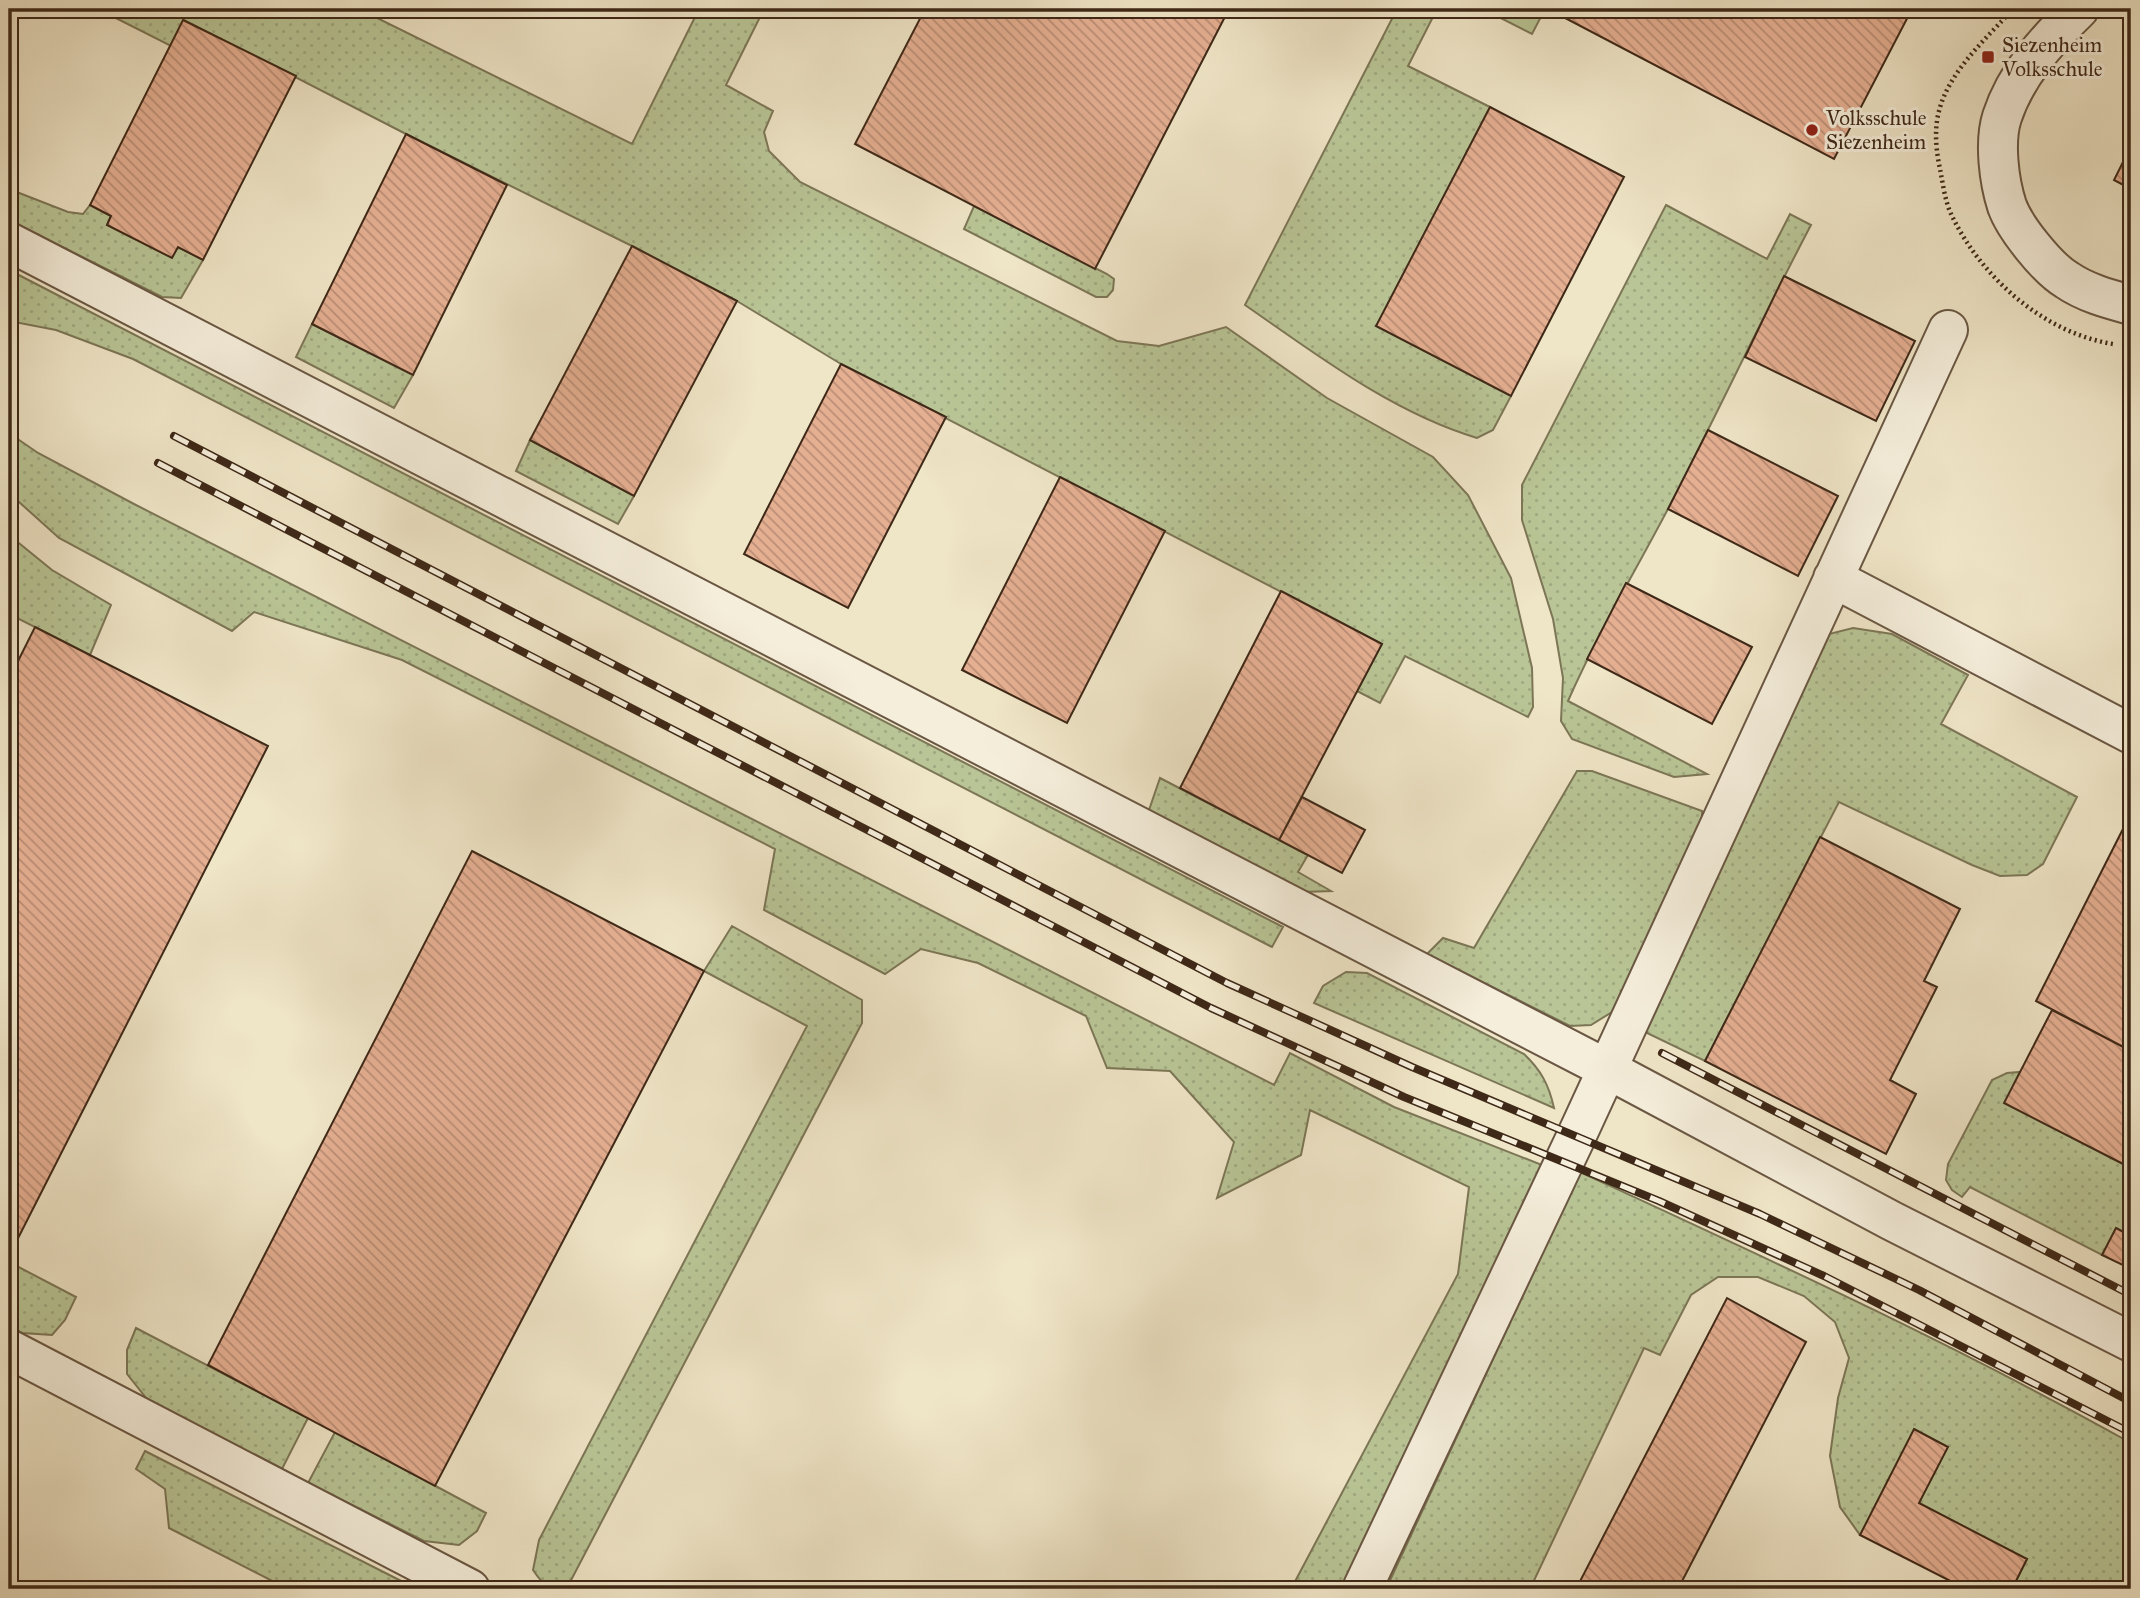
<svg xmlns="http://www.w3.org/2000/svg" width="2140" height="1598" font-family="'IM FELL Great Primer',serif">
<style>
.grass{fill:url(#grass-dots);stroke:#7c7656;stroke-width:2}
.park{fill:#b9c596;stroke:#7c7656;stroke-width:2}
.building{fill:url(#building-back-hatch);stroke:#3e2817;stroke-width:2}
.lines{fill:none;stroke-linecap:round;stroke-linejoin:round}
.minor-casing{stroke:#6a5743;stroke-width:42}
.path{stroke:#3e2817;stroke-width:4.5;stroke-dasharray:2 3.5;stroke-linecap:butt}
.minor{stroke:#f5eedb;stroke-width:38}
.rail-casing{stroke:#3e2817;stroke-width:8}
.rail{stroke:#f5eedb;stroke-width:5;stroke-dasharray:16;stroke-linecap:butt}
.poi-dot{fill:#8f2418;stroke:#f5eedb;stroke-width:2.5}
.labels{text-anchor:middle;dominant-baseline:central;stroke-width:6;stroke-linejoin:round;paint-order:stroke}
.poi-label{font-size:21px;fill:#3e2817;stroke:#f5eedb;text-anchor:start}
</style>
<defs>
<pattern id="grass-dots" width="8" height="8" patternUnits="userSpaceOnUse" patternTransform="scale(1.75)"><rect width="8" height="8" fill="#b9c596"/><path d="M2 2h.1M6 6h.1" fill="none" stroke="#a0a981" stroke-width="1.8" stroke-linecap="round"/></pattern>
<pattern id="building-back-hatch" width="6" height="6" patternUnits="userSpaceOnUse" patternTransform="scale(1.75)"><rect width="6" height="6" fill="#e5af92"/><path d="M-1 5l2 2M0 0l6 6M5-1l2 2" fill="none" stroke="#bb8e76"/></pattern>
</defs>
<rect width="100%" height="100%" fill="#efe5c7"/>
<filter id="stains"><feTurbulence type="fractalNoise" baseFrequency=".00286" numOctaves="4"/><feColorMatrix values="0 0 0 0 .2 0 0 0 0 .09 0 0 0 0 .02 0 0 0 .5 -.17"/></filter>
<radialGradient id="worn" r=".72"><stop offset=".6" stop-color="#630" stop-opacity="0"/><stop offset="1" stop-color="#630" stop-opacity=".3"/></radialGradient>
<path class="grass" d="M 98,9 L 359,9 L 632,144 L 699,9 L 764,9 L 726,85 L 773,111 L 764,132 L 769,151 L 800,182 L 1117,341 L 1159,346 L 1226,327 L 1327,398 L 1433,457 L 1468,495 L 1511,578 L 1532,668 L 1533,707 L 1528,717 L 1405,656 L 1380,703 L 1357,691 L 1382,644 L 841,364 L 737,301 L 632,246 L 406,134 L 184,20 L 171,46 Z
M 1397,9 L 1437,9 L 1408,66 L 1490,107 L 1377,326 L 1511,396 L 1493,430 L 1477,438 C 1393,413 1317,355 1245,305 Z
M 9,189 L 68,212 L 83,214 L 90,205 L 111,216 L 107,225 L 178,247 L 203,260 L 181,298 L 162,297 L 9,220 Z
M 1666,205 L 1767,259 L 1790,214 L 1811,225 C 1762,318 1717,414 1669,507 C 1635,572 1598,633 1568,701 L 1707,774 L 1674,777 L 1572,739 L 1561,721 L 1563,678 L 1553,619 L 1522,520 L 1522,485 Z
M 974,206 L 1107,274 L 1114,279 L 1113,290 L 1107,297 L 1096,297 L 964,229 Z
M 9,270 L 1283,927 L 1272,947 L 133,359 L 56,330 L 9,321 Z
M 312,324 L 413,375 L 394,408 L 296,357 Z
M 9,433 L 38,453 L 134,504 L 1274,1085 L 1290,1053 L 1394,1107 L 1542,1165 L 1344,1589 L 1291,1589 L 1458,1274 L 1469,1187 L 1310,1110 L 1301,1155 L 1217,1198 L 1234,1142 L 1170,1071 L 1107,1068 L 1086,1016 L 978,963 L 921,949 L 885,974 L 764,910 L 775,849 L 402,660 L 254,612 L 232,631 L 59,538 L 9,493 Z
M 530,440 L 634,496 L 618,524 L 516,471 Z
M 9,535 L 52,570 L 111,605 L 90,655 L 9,614 Z
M 1853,628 L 1892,634 L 1968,675 L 1941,724 L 2077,797 L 2043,864 L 2027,875 L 2000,876 L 1972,865 L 1839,802 L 1705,1061 L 1645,1032 L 1829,634 Z
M 1577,771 L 1592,771 L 1702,811 L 1702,828 L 1612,1012 L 1591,1025 L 1570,1026 L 1427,954 L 1443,938 L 1474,948 Z
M 1160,778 L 1308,855 L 1298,872 L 1331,891 L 1302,892 L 1148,813 Z
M 732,926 L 862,1000 L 862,1023 L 568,1586 C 550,1593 543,1585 533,1570 L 539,1540 L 807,1026 L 704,971 Z
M 1346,972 L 1367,973 L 1524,1054 C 1541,1070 1549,1085 1554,1108 L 1314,1003 L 1323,986 Z
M 2020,1072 L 2005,1103 L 2131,1168 L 2131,1236 L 2116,1228 L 2102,1255 L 1970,1187 L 1962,1197 L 1952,1190 L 1946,1180 L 1948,1164 L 1992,1080 L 2007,1073 Z
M 1580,1172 C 1766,1258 1952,1343 2131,1443 L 2131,1589 L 2012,1589 L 2027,1559 L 1860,1535 L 1840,1507 L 1830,1456 L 1838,1398 L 1849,1358 L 1835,1322 L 1804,1296 L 1758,1277 L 1718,1277 L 1691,1295 L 1660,1355 L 1644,1348 L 1530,1589 L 1386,1589 Z
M 9,1262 L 76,1297 L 65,1320 L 52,1335 L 22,1333 L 9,1326 Z
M 136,1328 L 308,1418 L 282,1469 L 147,1399 L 127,1374 L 127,1350 Z
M 335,1432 L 486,1513 L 477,1531 L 459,1545 L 424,1541 L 308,1483 Z
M 145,1451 L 417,1589 L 288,1589 L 169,1528 L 165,1489 L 136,1469 Z"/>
<path class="park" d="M 1483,9 L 1545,9 L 1532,34 Z"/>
<path class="building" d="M 925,9 L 1229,9 L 1095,269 L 855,144 Z
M 1548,9 L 1912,9 L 1834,159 Z
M 183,20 L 296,76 L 203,260 L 178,247 L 172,258 L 107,225 L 111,216 L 90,205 Z
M 1490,107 L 1624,177 L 1511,396 L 1376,326 Z
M 406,134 L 507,185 L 413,375 L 312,324 Z
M 2131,146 L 2131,189 L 2114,180 Z
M 632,246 L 737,301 L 634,496 L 530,440 Z
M 1784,276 L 1915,341 L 1876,421 L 1745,357 Z
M 841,364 L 946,417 L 848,608 L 744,554 Z
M 1708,430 L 1838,496 L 1798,576 L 1668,509 Z
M 1060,477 L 1165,531 L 1067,723 L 962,670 Z
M 1626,583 L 1752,647 L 1712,724 L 1587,659 Z
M 1281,591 L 1382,644 L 1279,840 L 1180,788 Z
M 35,627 L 268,746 L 9,1256 L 9,679 Z
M 1302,797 L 1365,830 L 1342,873 L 1279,840 Z
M 2126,823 L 2131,826 L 2131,1051 L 2036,1001 Z
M 1820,837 L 1960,909 L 1924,981 L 1937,987 L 1890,1080 L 1916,1094 L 1886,1154 L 1705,1061 Z
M 472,851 L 704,971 L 435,1486 L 208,1365 Z
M 2052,1010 L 2131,1051 L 2131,1168 L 2004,1103 Z
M 2116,1228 L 2131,1236 L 2131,1269 L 2102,1255 Z
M 1727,1298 L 1806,1342 L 1678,1589 L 1576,1589 Z
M 1914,1429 L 1948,1447 L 1919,1503 L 2027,1559 L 2012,1589 L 1966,1589 L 1860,1535 Z"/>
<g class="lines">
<defs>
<path id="minor" d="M 2079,9 C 2047,40 2016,74 2002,117 C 1994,142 1999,181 2007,206 C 2015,228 2047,268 2067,280 C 2086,293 2109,299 2131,305
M 9,242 L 1607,1069 L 1892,1221 L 2131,1342
M 1833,578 L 2131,734
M 9,1349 L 470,1589
M 1362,1589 L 1576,1137 L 1948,330"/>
</defs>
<use href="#minor" class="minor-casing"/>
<path class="path" d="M 2013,9 C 1987,38 1949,71 1939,111 C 1934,130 1936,150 1940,169 C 1943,184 1945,202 1952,216 C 1982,278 2044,333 2113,344"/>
<use href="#minor" class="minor"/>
<defs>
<path id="rail" d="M 174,436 L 1227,983 L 1412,1067 L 1760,1214 L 1919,1290 L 2131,1402
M 158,463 L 1211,1008 L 1404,1097 L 1659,1201 L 1824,1276 L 2131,1433
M 1662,1053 L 2131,1295"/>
</defs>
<use href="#rail" class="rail-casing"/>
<use href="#rail" class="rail"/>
</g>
<g class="poi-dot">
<rect x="1981" y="50" width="14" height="14" rx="3.5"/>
<circle cx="1812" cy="130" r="7"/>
</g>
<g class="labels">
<g class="poi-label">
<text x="2002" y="45">Siezenheim<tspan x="2002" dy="24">Volksschule</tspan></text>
<text x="1826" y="118">Volksschule<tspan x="1826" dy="24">Siezenheim</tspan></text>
</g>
</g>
<rect width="2140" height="1598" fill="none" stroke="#efe5c7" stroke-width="35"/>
<rect x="10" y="10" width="2119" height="1577" fill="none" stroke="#3e2817" stroke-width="3.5"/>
<rect x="18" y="18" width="2105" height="1563" fill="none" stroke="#3e2817" stroke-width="2"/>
<rect width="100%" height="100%" filter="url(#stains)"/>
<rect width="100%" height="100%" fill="url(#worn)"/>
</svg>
